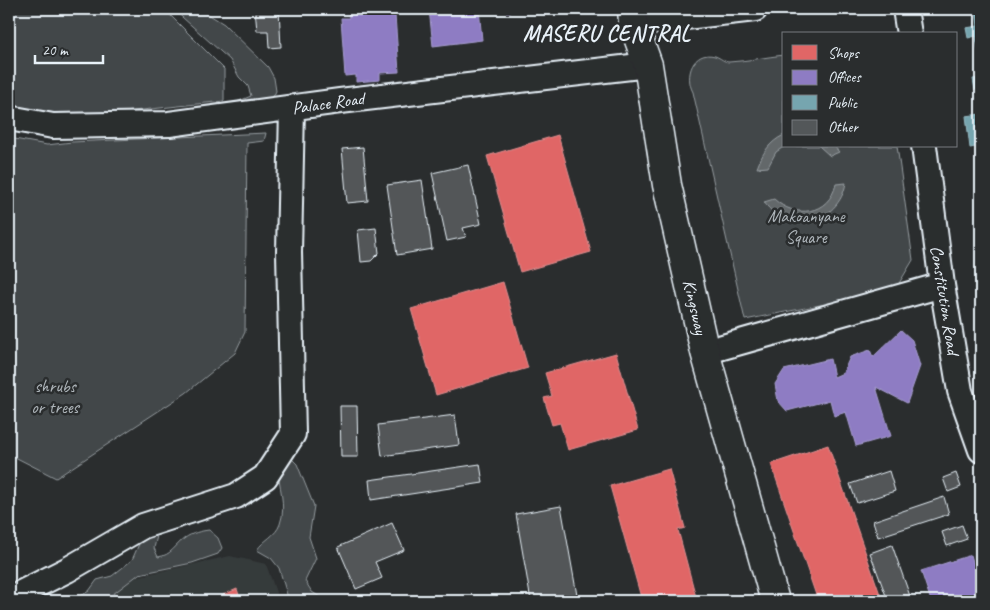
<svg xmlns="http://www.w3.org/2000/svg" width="990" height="610" font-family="Caveat,sans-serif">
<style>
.built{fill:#363a3b}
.green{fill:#424648;stroke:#959ca0}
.water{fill:#63686b;stroke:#989fa3}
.shops{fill:#e06666;stroke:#e29092}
.offices{fill:#8e7cc3;stroke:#a99fd3}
.public{fill:#76a5af;stroke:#98bcc5}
.building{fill:#535759;stroke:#e8f1f8}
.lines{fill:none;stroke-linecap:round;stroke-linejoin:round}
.street-casing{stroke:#e8f1f8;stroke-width:28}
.primary-casing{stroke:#e8f1f8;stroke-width:31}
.street{stroke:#2a2d2e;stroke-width:24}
.primary{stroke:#2a2d2e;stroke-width:28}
.labels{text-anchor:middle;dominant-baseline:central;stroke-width:5;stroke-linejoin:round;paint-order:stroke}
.street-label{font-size:18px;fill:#e8f1f8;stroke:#2a2d2e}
.park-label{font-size:18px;fill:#aeb5ba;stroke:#2a2d2e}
.district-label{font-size:22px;font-weight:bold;letter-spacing:1px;fill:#e8f1f8;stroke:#2a2d2e}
</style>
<rect width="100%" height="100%" fill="#2a2d2e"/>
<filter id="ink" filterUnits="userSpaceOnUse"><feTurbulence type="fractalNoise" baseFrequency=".02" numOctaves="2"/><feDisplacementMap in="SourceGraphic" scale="10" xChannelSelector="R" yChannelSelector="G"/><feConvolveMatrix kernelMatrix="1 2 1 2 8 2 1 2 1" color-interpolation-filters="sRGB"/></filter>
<g filter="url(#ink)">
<path class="built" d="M 230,556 L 266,564 L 279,601 L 93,601 L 126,579 Z"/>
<path class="green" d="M 9,9 L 164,9 L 224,69 L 224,101 L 51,120 L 9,110 Z
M 173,9 L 200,9 L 224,24 L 268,67 L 274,78 L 276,91 L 273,97 L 243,108 L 126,117 L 227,106 L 251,96 L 248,86 L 239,77 L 230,60 Z
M 784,55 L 784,146 L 897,146 L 913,260 L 895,290 L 745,320 L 693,92 C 684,76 693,50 715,56 C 721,58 724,62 729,62 C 747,61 766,57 784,55 Z
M 266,133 L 264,141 L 247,143 L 245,332 L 235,353 L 186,393 L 56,478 L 9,454 L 9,138 L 47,145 L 72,142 Z
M 285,452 L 297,464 L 314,506 L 309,537 L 316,558 L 305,581 L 312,592 L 326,601 L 289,601 L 279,568 L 271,558 L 257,550 C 263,540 276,536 280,524 C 287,505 278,485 278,466 C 279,462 282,456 285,452 Z
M 160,524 L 154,548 L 158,557 C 172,555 174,546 185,538 C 192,533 201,531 209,530 L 218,538 L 222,548 L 218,554 L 192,563 L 139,574 L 104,601 L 72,601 L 89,591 L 97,580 L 112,576 L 132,560 L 139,544 L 151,527 Z"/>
<path class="water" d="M 784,135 L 785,146 L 776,152 L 768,167 L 757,168 C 762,154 769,142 784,135 Z
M 819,146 L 834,146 L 839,152 L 830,156 Z
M 846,183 C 839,223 788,237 764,202 L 774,199 C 795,219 829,215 836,184 Z"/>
<path class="shops" d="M 558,135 L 591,252 L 520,272 L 487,156 Z
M 503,282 L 528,368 L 436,395 L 411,309 Z
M 616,353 L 638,430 L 568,450 L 560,423 L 552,425 L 544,398 L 552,396 L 545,373 Z
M 828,445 L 882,600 L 879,601 L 818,601 L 771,464 Z
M 669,469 L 685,528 L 678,530 L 697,601 L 642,601 L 610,486 Z
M 237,589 L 241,601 L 226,601 L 223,595 Z"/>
<path class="offices" d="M 348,9 L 372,9 L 373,16 L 395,15 L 399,72 L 380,73 L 380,80 L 356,82 L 356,75 L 345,76 L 341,18 L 349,18 Z
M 429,9 L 479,9 L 482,40 L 433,46 Z
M 505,9 L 532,9 L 506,12 Z
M 901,330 L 912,340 L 920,366 L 907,403 L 876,387 L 891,436 L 856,446 L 846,412 L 834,416 L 830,400 L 787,411 L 778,401 L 775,384 L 784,370 L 830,359 L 834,377 L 843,373 L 850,357 L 870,350 L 873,357 Z
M 971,555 L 981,589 L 981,601 L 931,601 L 921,571 Z"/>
<path class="public" d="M 981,10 L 981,69 L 976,36 L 968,38 L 966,28 L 978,26 L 976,11 Z
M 981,78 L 981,86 L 975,90 L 973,79 Z
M 981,114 L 981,146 L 970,148 L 966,116 Z"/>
<path class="building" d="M 255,9 L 279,9 L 281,47 L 269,48 L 268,31 L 257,31 Z
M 363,147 L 368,201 L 347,203 L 342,149 Z
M 468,165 L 481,224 L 463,228 L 466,237 L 447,241 L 432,173 Z
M 422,180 L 432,249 L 397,255 L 387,185 Z
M 376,228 L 379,253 L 371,261 L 361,262 L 358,230 Z
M 340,406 L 357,406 L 358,457 L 341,457 Z
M 455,415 L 459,445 L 382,456 L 378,425 Z
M 480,464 L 483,483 L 371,500 L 369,480 Z
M 889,471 L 895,491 L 857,503 L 850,484 Z
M 956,473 L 961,487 L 948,492 L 943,478 Z
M 944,497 L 949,514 L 878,537 L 873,521 Z
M 561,506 L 578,601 L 531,601 L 516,514 Z
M 392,523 L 404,550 L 375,562 L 382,578 L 356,589 L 338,547 Z
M 962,525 L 967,539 L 947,546 L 942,532 Z
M 892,545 L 911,599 L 905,601 L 888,601 L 870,553 Z"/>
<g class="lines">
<defs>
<path id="street" d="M 905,9 L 909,34
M 633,23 L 755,9
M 9,118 L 53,126 L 169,124 L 340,101 L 648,65
M 924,146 L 942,285 L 960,391 L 981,450
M 705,352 L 942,285
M 9,599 L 67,570 L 143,526 L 236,496 L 265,477 L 293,434 L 289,252 L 292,108"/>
<path id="primary" d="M 632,9 L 633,23 L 648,65 L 667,185 L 705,352 L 775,601"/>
</defs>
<use href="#street" class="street-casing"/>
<use href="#primary" class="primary-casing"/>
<use href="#street" class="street"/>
<use href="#primary" class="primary"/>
</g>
</g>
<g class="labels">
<g class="street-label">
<text transform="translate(328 103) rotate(-8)">Palace Road</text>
<text transform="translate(945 300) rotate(81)">Constitution Road</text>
<text transform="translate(695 307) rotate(77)">Kingsway</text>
</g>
<g class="park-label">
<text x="806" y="216">Makoanyane<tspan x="806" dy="21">Square</tspan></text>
<text x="55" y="386">shrubs<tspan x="55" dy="21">or trees</tspan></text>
</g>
<g class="district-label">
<text x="607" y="34">MASERU CENTRAL</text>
</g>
</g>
<rect width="990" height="610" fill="none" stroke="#2a2d2e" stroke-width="30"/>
<rect x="15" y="15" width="960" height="580" fill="none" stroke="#e8f1f8" stroke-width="2" filter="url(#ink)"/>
<rect x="782" y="32" width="175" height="115" fill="#2a2d2e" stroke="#767b7f"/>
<rect x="792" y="45" width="25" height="15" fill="#e06666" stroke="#767b7f"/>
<text x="828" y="58" font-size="15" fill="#e8f1f8">Shops</text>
<rect x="792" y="70" width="25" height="15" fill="#8e7cc3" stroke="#767b7f"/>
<text x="828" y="82" font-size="15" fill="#e8f1f8">Offices</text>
<rect x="792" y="95" width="25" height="15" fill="#76a5af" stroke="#767b7f"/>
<text x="828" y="108" font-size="15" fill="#e8f1f8">Public</text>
<rect x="792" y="120" width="25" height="15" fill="#535759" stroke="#767b7f"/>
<text x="828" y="132" font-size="15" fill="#e8f1f8">Other</text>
<path d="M35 55v8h68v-8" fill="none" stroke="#e8f1f8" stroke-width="2.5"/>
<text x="42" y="55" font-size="15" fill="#e8f1f8" stroke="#2a2d2e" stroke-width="4" paint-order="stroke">20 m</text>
</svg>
